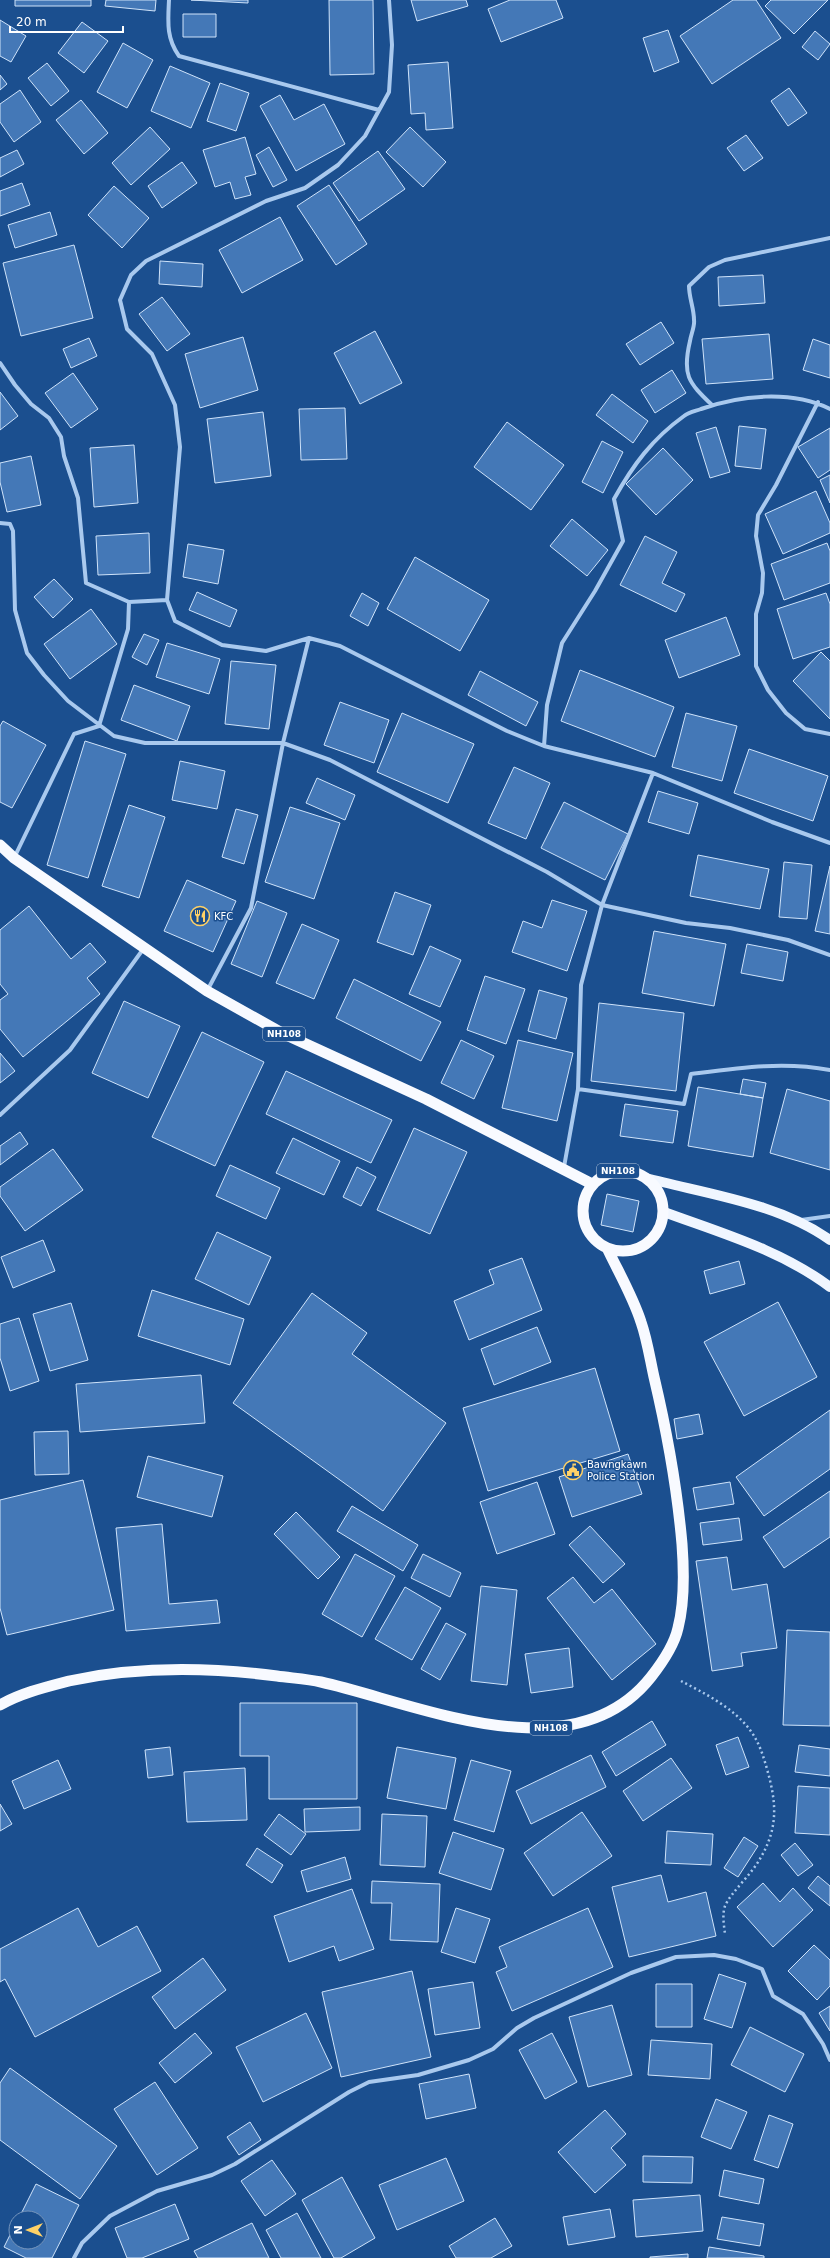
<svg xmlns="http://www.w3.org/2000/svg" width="830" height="2258" font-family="'DejaVu Sans',sans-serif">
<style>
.building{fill:#4478b7;stroke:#cfe3fa}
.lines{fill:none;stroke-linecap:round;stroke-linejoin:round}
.path{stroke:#a9c9ee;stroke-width:2.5;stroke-dasharray:2 3;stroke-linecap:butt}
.minor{stroke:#a9c9ee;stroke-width:4}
.primary{stroke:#f0f6ff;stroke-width:10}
.trunk{stroke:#f8faff;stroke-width:11}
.labels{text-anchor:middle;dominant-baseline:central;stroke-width:3;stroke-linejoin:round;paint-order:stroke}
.shield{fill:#1b4f8f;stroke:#bbcadd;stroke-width:1}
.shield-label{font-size:9px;font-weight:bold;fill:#fff}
.poi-label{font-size:10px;fill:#fff;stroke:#1b4f8f;text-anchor:start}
</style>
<rect width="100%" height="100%" fill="#1b4f8f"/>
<path class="building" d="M 15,0 L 91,0 L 91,6 L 15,6 Z
M 106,0 L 156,0 L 155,11 L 105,6 Z
M 191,0 L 248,0 L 248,3 Z
M 329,0 L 373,0 L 374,74 L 330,75 Z
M 411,0 L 466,0 L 468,6 L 417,21 Z
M 510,0 L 556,0 L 563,18 L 501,42 L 488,9 Z
M 733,0 L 756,0 L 781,38 L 712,84 L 680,36 Z
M 771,0 L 828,0 L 794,34 L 765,6 Z
M 183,14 L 216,14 L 216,37 L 183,37 Z
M 0,20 L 26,36 L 11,62 L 0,56 Z
M 82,22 L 108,41 L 84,73 L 58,53 Z
M 668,30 L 679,62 L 654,72 L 643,38 Z
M 815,31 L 830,44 L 818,60 L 802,47 Z
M 123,43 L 153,60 L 127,108 L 97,92 Z
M 448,62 L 453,128 L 426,130 L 425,113 L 411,114 L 408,65 Z
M 47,63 L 69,91 L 51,106 L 28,78 Z
M 170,66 L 210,83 L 191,128 L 151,111 Z
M 0,75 L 7,84 L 0,90 Z
M 220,83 L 249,93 L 236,131 L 207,121 Z
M 789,88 L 807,113 L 788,126 L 771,101 Z
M 20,90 L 41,122 L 14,142 L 0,122 L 0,104 Z
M 280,95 L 294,120 L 324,104 L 345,144 L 296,171 L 260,106 Z
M 81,100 L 108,133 L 84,154 L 56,120 Z
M 150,127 L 170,149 L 131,185 L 112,163 Z
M 410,127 L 446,162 L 423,187 L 386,152 Z
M 746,135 L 763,158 L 744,171 L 727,148 Z
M 245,137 L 256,174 L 245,177 L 251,195 L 235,199 L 230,182 L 215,187 L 203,150 Z
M 269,147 L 287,180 L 273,187 L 256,155 Z
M 17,150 L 24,164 L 0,177 L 0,158 Z
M 378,151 L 405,189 L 359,221 L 333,183 Z
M 182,162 L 197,183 L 162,208 L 148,186 Z
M 22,183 L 30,205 L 0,216 L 0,191 Z
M 329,185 L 367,244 L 336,265 L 297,206 Z
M 114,186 L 149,218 L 122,248 L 88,215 Z
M 50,212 L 57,235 L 15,248 L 8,225 Z
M 280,217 L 303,260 L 242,293 L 219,250 Z
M 74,245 L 93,318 L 21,336 L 3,263 Z
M 160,261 L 203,264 L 202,287 L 159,284 Z
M 763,275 L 765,303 L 719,306 L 718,277 Z
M 162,297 L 190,334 L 167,351 L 139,314 Z
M 661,322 L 674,343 L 640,365 L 626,344 Z
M 375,331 L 402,383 L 360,404 L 334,353 Z
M 769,334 L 773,379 L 706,384 L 702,339 Z
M 243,337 L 258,390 L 200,408 L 185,354 Z
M 89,338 L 97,356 L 71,368 L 63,349 Z
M 813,339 L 830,345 L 830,378 L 803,370 Z
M 672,370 L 686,393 L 655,413 L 641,390 Z
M 73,373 L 98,409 L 71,428 L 45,393 Z
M 0,392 L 18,416 L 0,430 Z
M 612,394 L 648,421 L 633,443 L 596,415 Z
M 345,408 L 347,459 L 301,460 L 299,409 Z
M 263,412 L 271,476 L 215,483 L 207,419 Z
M 507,422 L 564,465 L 531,510 L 474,467 Z
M 739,426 L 766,429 L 761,469 L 735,466 Z
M 716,427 L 730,472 L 710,478 L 696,433 Z
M 830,428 L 830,470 L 818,478 L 798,447 Z
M 602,441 L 623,452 L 603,493 L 582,482 Z
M 134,445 L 138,503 L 94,507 L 90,448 Z
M 663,448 L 693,480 L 656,515 L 626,484 Z
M 31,456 L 41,505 L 7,512 L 0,482 L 0,463 Z
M 830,475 L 830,503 L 820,480 Z
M 816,491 L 830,523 L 830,533 L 783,554 L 765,514 Z
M 572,519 L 608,550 L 587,576 L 550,546 Z
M 149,533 L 150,573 L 98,575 L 96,536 Z
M 645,536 L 677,552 L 662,583 L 685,594 L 676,612 L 620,585 Z
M 827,543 L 830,551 L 830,583 L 784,600 L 771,564 Z
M 188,544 L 224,550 L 218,584 L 183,577 Z
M 415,557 L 489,600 L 460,651 L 387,609 Z
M 54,579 L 73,599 L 53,618 L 34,597 Z
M 197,592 L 237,610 L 230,627 L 189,610 Z
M 362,593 L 379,603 L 368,626 L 350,616 Z
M 826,593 L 830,604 L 830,647 L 793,659 L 777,609 Z
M 91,609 L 117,644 L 70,679 L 44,644 Z
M 726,617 L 740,655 L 679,678 L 665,640 Z
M 144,634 L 159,640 L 147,665 L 132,657 Z
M 167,643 L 220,659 L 209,694 L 156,677 Z
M 821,652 L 830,661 L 830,719 L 793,681 Z
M 231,661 L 276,665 L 269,729 L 225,724 Z
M 580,670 L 674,707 L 655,757 L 561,721 Z
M 480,671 L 538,702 L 526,726 L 468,695 Z
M 134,685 L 190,706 L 177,741 L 121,720 Z
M 340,702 L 389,720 L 374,763 L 324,745 Z
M 402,713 L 474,744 L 448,803 L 377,772 Z
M 686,713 L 737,726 L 722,781 L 672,767 Z
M 3,721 L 46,745 L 12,808 L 0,802 L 0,726 Z
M 85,741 L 126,754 L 88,878 L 47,865 Z
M 749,749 L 828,776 L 813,821 L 734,793 Z
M 180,761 L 225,771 L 217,809 L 172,800 Z
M 514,767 L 550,783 L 526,839 L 488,823 Z
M 317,778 L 355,795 L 345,820 L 306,803 Z
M 658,791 L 698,803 L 689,834 L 648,822 Z
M 564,802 L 628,834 L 605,880 L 541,848 Z
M 129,805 L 165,817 L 139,898 L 102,886 Z
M 290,807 L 340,823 L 314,899 L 265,882 Z
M 236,809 L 258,815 L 244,864 L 222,857 Z
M 698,855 L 769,869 L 760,909 L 690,896 Z
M 784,862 L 812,865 L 807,919 L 779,917 Z
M 830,866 L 830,934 L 815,931 Z
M 187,880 L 236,901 L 213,952 L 164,931 Z
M 395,892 L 431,905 L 413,955 L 377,942 Z
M 552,900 L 587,911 L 567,971 L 512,952 L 523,921 L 542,928 Z
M 257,901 L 287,913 L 262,977 L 231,964 Z
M 29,906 L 71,959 L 90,943 L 106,962 L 87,978 L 100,994 L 23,1057 L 0,1029 L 0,1000 L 8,994 L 0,984 L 0,930 Z
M 302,924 L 339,940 L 314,999 L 276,983 Z
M 654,931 L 726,944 L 714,1006 L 642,993 Z
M 747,944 L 788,952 L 783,981 L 741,973 Z
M 430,946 L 461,960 L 440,1007 L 409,994 Z
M 485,976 L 525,989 L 506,1044 L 467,1030 Z
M 354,979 L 441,1022 L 421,1061 L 336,1018 Z
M 539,990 L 567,998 L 556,1039 L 528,1031 Z
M 124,1001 L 180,1026 L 148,1098 L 92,1073 Z
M 599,1003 L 684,1013 L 676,1091 L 591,1081 Z
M 202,1032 L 264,1062 L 215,1166 L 152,1137 Z
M 461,1040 L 494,1056 L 474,1099 L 441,1083 Z
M 518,1040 L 573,1053 L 557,1121 L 502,1108 Z
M 0,1053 L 15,1071 L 0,1083 Z
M 286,1071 L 392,1120 L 371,1163 L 266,1114 Z
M 743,1079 L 766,1083 L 763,1098 L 740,1094 Z
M 698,1087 L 763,1098 L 753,1157 L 688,1146 Z
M 787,1089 L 830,1101 L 830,1170 L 770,1153 Z
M 625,1104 L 678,1111 L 673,1143 L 620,1136 Z
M 414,1128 L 467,1152 L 430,1234 L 377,1210 Z
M 20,1132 L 28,1144 L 0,1165 L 0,1146 Z
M 293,1138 L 340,1161 L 324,1195 L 276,1173 Z
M 53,1149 L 83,1190 L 25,1231 L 0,1196 L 0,1187 Z
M 230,1165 L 280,1188 L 266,1219 L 216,1196 Z
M 357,1167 L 376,1177 L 361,1206 L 343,1197 Z
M 607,1194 L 639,1201 L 633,1232 L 601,1225 Z
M 217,1232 L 271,1257 L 249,1305 L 195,1279 Z
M 43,1240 L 55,1271 L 13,1288 L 1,1257 Z
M 522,1258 L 542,1310 L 469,1340 L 454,1301 L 494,1284 L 489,1270 Z
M 739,1261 L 745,1284 L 710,1294 L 704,1271 Z
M 152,1290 L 244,1319 L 230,1365 L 138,1336 Z
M 312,1293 L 367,1333 L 352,1354 L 446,1423 L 383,1511 L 233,1403 Z
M 778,1302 L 817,1377 L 744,1416 L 704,1342 Z
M 71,1303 L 88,1360 L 50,1371 L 33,1314 Z
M 19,1318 L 39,1381 L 10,1391 L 0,1358 L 0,1324 Z
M 537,1327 L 551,1362 L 494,1385 L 481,1349 Z
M 595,1368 L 620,1451 L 488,1491 L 463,1408 Z
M 201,1375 L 205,1423 L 80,1432 L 76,1384 Z
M 830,1410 L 830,1469 L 764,1516 L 736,1477 Z
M 699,1414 L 703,1434 L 677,1439 L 674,1419 Z
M 68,1431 L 69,1474 L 35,1475 L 34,1432 Z
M 628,1454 L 642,1494 L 572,1517 L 559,1477 Z
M 148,1456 L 223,1476 L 212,1517 L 137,1497 Z
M 83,1480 L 114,1610 L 7,1635 L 0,1608 L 0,1500 Z
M 537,1482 L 555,1534 L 497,1554 L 480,1502 Z
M 730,1482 L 734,1504 L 697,1510 L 693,1488 Z
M 830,1491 L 830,1537 L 784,1568 L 763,1537 Z
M 352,1506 L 418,1545 L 403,1571 L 337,1531 Z
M 296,1512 L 340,1557 L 318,1579 L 274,1534 Z
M 739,1518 L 742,1540 L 703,1545 L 700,1523 Z
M 162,1524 L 169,1604 L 217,1600 L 220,1623 L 126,1631 L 116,1528 Z
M 590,1526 L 625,1564 L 603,1583 L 569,1545 Z
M 355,1554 L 395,1576 L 362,1637 L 322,1614 Z
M 423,1554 L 461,1573 L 450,1597 L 411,1578 Z
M 727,1557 L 732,1590 L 767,1584 L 777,1648 L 741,1653 L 743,1666 L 712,1671 L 696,1561 Z
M 573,1577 L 594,1603 L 612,1589 L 656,1644 L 612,1680 L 547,1598 Z
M 481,1586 L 517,1590 L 507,1685 L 471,1681 Z
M 405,1587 L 441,1608 L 412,1660 L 375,1639 Z
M 446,1623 L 466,1634 L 440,1680 L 421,1669 Z
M 787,1630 L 830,1632 L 830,1726 L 783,1725 Z
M 569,1648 L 573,1687 L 531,1693 L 525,1654 Z
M 240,1703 L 357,1703 L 357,1799 L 269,1799 L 269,1756 L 240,1756 Z
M 652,1721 L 666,1745 L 616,1776 L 602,1752 Z
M 738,1737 L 749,1767 L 726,1775 L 716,1745 Z
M 799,1745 L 830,1749 L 830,1776 L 795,1772 Z
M 170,1747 L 173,1775 L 148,1778 L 145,1750 Z
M 397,1747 L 456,1758 L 446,1809 L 387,1798 Z
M 591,1755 L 606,1787 L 531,1824 L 516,1791 Z
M 671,1758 L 692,1788 L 643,1821 L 623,1791 Z
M 58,1760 L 71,1789 L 24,1809 L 12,1781 Z
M 471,1760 L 511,1771 L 494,1832 L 454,1820 Z
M 245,1768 L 247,1820 L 187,1822 L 184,1772 Z
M 798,1786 L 830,1788 L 830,1835 L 795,1833 Z
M 0,1804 L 12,1824 L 0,1831 Z
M 360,1807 L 360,1830 L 305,1832 L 304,1809 Z
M 582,1812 L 612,1856 L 553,1896 L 524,1853 Z
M 279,1814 L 306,1834 L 291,1855 L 264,1835 Z
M 382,1814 L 427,1816 L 425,1867 L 380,1865 Z
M 667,1831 L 713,1834 L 711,1865 L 665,1863 Z
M 453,1832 L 504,1849 L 491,1890 L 439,1873 Z
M 744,1837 L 758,1846 L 738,1877 L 724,1868 Z
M 795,1843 L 813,1865 L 798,1876 L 781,1855 Z
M 257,1848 L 283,1865 L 272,1883 L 246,1865 Z
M 345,1857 L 351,1879 L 307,1892 L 301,1871 Z
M 661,1875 L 668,1902 L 706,1892 L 716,1936 L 629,1957 L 612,1887 Z
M 818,1876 L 830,1886 L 830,1906 L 808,1888 Z
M 372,1881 L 440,1884 L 438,1942 L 390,1940 L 392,1903 L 371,1903 Z
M 763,1883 L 780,1902 L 793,1888 L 813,1910 L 773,1947 L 737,1907 Z
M 352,1889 L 374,1949 L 339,1961 L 334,1946 L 289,1962 L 274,1916 Z
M 78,1908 L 98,1947 L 137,1926 L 161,1971 L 35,2037 L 5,1979 L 0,1982 L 0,1949 Z
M 456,1908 L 490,1919 L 475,1963 L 441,1952 Z
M 588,1908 L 613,1967 L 512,2011 L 496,1972 L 507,1967 L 499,1947 Z
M 814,1945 L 830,1960 L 830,1986 L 817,2000 L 788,1971 Z
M 203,1958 L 226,1990 L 175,2029 L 152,1997 Z
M 412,1971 L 431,2057 L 341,2077 L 322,1992 Z
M 719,1974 L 746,1983 L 732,2028 L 704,2019 Z
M 473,1982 L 480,2028 L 435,2035 L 428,1989 Z
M 656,1984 L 692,1984 L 692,2027 L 656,2027 Z
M 612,2005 L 632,2075 L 588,2087 L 569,2017 Z
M 830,2006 L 830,2031 L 819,2013 Z
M 306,2013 L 332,2068 L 263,2102 L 236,2047 Z
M 750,2027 L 804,2054 L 785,2092 L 731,2065 Z
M 195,2033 L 212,2053 L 175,2083 L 159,2063 Z
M 552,2033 L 577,2082 L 545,2099 L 519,2050 Z
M 651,2040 L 712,2044 L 710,2079 L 648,2075 Z
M 10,2068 L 117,2146 L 80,2199 L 0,2140 L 0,2083 Z
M 469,2074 L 476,2108 L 426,2119 L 419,2084 Z
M 155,2082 L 198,2148 L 157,2175 L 114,2109 Z
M 716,2099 L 747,2112 L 731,2149 L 701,2137 Z
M 605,2110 L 626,2134 L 611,2148 L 626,2165 L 595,2193 L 558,2152 Z
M 769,2115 L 793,2124 L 778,2168 L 754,2160 Z
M 250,2122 L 261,2140 L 239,2155 L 227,2137 Z
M 643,2156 L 693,2157 L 692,2183 L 643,2182 Z
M 446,2158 L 464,2201 L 397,2230 L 379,2185 Z
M 272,2160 L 296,2194 L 265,2216 L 241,2181 Z
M 724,2170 L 764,2179 L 759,2204 L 719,2196 Z
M 342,2177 L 375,2238 L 341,2258 L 334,2258 L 302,2200 Z
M 36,2184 L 79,2205 L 52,2258 L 26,2258 L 4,2247 L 16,2223 L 16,2242 L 40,2242 L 40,2218 L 19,2218 Z
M 700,2195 L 703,2231 L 636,2237 L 633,2200 Z
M 175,2204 L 189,2239 L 142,2258 L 127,2258 L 115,2228 Z
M 610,2209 L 615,2237 L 568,2245 L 563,2217 Z
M 297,2213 L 321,2258 L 281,2258 L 266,2230 Z
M 722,2217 L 764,2224 L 760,2246 L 717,2239 Z
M 495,2218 L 512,2246 L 491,2258 L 456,2258 L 449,2246 Z
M 252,2223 L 269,2258 L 198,2258 L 194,2251 Z
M 709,2247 L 764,2256 L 764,2258 L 707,2258 Z
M 688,2254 L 688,2258 L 650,2258 L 650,2257 Z"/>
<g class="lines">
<path class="path" d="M 681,1681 C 704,1693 734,1708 750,1730 C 759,1742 763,1755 767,1769 C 776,1801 779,1826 761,1857 C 753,1873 731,1892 725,1906 C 722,1914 724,1926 725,1934"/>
<path class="minor" d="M 169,0 C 168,21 166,38 179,56 L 379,110
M 389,0 L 392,45 L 389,92 L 365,136 L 338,165 L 305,188 L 266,201 L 146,261 L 131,275 L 120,300 L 127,329 L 152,354 L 175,405 L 180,447 L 167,600 L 175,621 L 222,645 L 266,651 L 309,638 L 340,646 L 507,731 L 544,746 L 653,773 L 772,822 L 830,843
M 0,363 L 15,385 L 31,404 L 49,418 L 61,437 L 64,456 L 78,498 L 86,583 L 129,602 L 167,600
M 818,402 L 776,485 L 758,515 L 756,536 L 763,573 L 762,593 L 756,614 L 756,666 L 768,690 L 786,713 L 805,729 L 830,734
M 712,405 C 688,382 682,375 690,341 C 691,334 695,326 694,320 C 694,308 689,298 689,286 L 709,267 L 725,260 L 830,238
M 0,523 L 10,524 L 13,531 L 15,610 L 27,653 L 44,675 L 68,701 L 114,736 L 145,743 L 283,743 L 330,760 L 547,872 L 602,905 L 686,923 L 730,928 L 788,940 L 830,955
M 544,746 L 547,705 L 562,643 L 595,591 L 623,541 L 614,499 C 633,465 652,439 684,416 C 689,412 696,411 701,409 C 740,395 792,390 830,409
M 15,856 L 74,734 L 99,726 L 128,629 L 129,602
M 207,991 L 251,908 L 283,743 L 309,638
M 578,1089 L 684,1104 L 691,1074 C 737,1068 783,1061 830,1070
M 0,1115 L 70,1050 L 144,948
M 564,1167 L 578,1089 L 581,985 L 602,905 L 653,773
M 801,1220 L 830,1216
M 74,2258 L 82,2243 L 110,2216 L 157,2191 L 212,2175 L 235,2164 L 349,2092 L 369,2082 L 418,2075 L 469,2060 L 493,2049 L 517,2028 L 534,2018 L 631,1973 L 676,1957 L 714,1955 L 736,1959 L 762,1969 L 773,1996 L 803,2014 L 823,2044 L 830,2060"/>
<path class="primary" d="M 646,1178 C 707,1194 778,1203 830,1240
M 664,1212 C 721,1233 781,1250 830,1287"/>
<path class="trunk" d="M 0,845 L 14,858 L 207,991 L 282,1033 L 426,1099 L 592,1184
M583 1211a40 40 0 1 1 80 0a40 40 0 1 1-80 0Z
M 0,1705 C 21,1693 46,1687 69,1681 C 138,1666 207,1667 277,1676 C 291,1678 307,1679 321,1682 C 419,1704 573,1776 651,1677 C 662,1663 674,1646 678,1628 C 685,1601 684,1571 682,1544 C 677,1487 667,1432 654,1377 C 650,1359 647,1339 641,1322 C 633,1297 619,1273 608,1250"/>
</g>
<defs>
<symbol id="restaurant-ring" viewBox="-11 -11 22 22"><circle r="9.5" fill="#1b4f8f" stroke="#ffd166" stroke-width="1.5"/><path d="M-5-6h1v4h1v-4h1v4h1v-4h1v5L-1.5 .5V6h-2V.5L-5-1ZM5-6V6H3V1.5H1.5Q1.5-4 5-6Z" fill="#ffd166"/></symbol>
<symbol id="civic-ring" viewBox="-11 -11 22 22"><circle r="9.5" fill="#1b4f8f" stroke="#ffd166" stroke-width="1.5"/><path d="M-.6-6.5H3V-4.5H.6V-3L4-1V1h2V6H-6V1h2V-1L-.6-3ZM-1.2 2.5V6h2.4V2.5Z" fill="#ffd166"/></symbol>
</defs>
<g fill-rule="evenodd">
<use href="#restaurant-ring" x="189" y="905" width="22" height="22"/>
<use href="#civic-ring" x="562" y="1459" width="22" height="22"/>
</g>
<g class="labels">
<g class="shield">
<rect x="263" y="1027" width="42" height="14" rx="3"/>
<rect x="597" y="1164" width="42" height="14" rx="3"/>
<rect x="530" y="1721" width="42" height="14" rx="3"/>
</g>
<g class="shield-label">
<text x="284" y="1034">NH108</text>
<text x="618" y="1171">NH108</text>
<text x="551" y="1728">NH108</text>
</g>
<g class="poi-label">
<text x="214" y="916">KFC</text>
<text x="587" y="1464">Bawngkawn<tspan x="587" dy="12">Police Station</tspan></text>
</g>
</g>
<g transform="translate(28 2230) rotate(270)"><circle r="19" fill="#1b4f8f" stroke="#7695bc"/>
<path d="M0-3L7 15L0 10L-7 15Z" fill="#ffd166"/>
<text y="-6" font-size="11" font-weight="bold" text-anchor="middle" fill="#ffffff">N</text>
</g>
<path d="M10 26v6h113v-6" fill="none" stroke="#ffffff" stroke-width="2"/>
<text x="16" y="26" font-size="12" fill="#ffffff" stroke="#1b4f8f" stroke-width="3" paint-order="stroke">20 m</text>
</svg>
